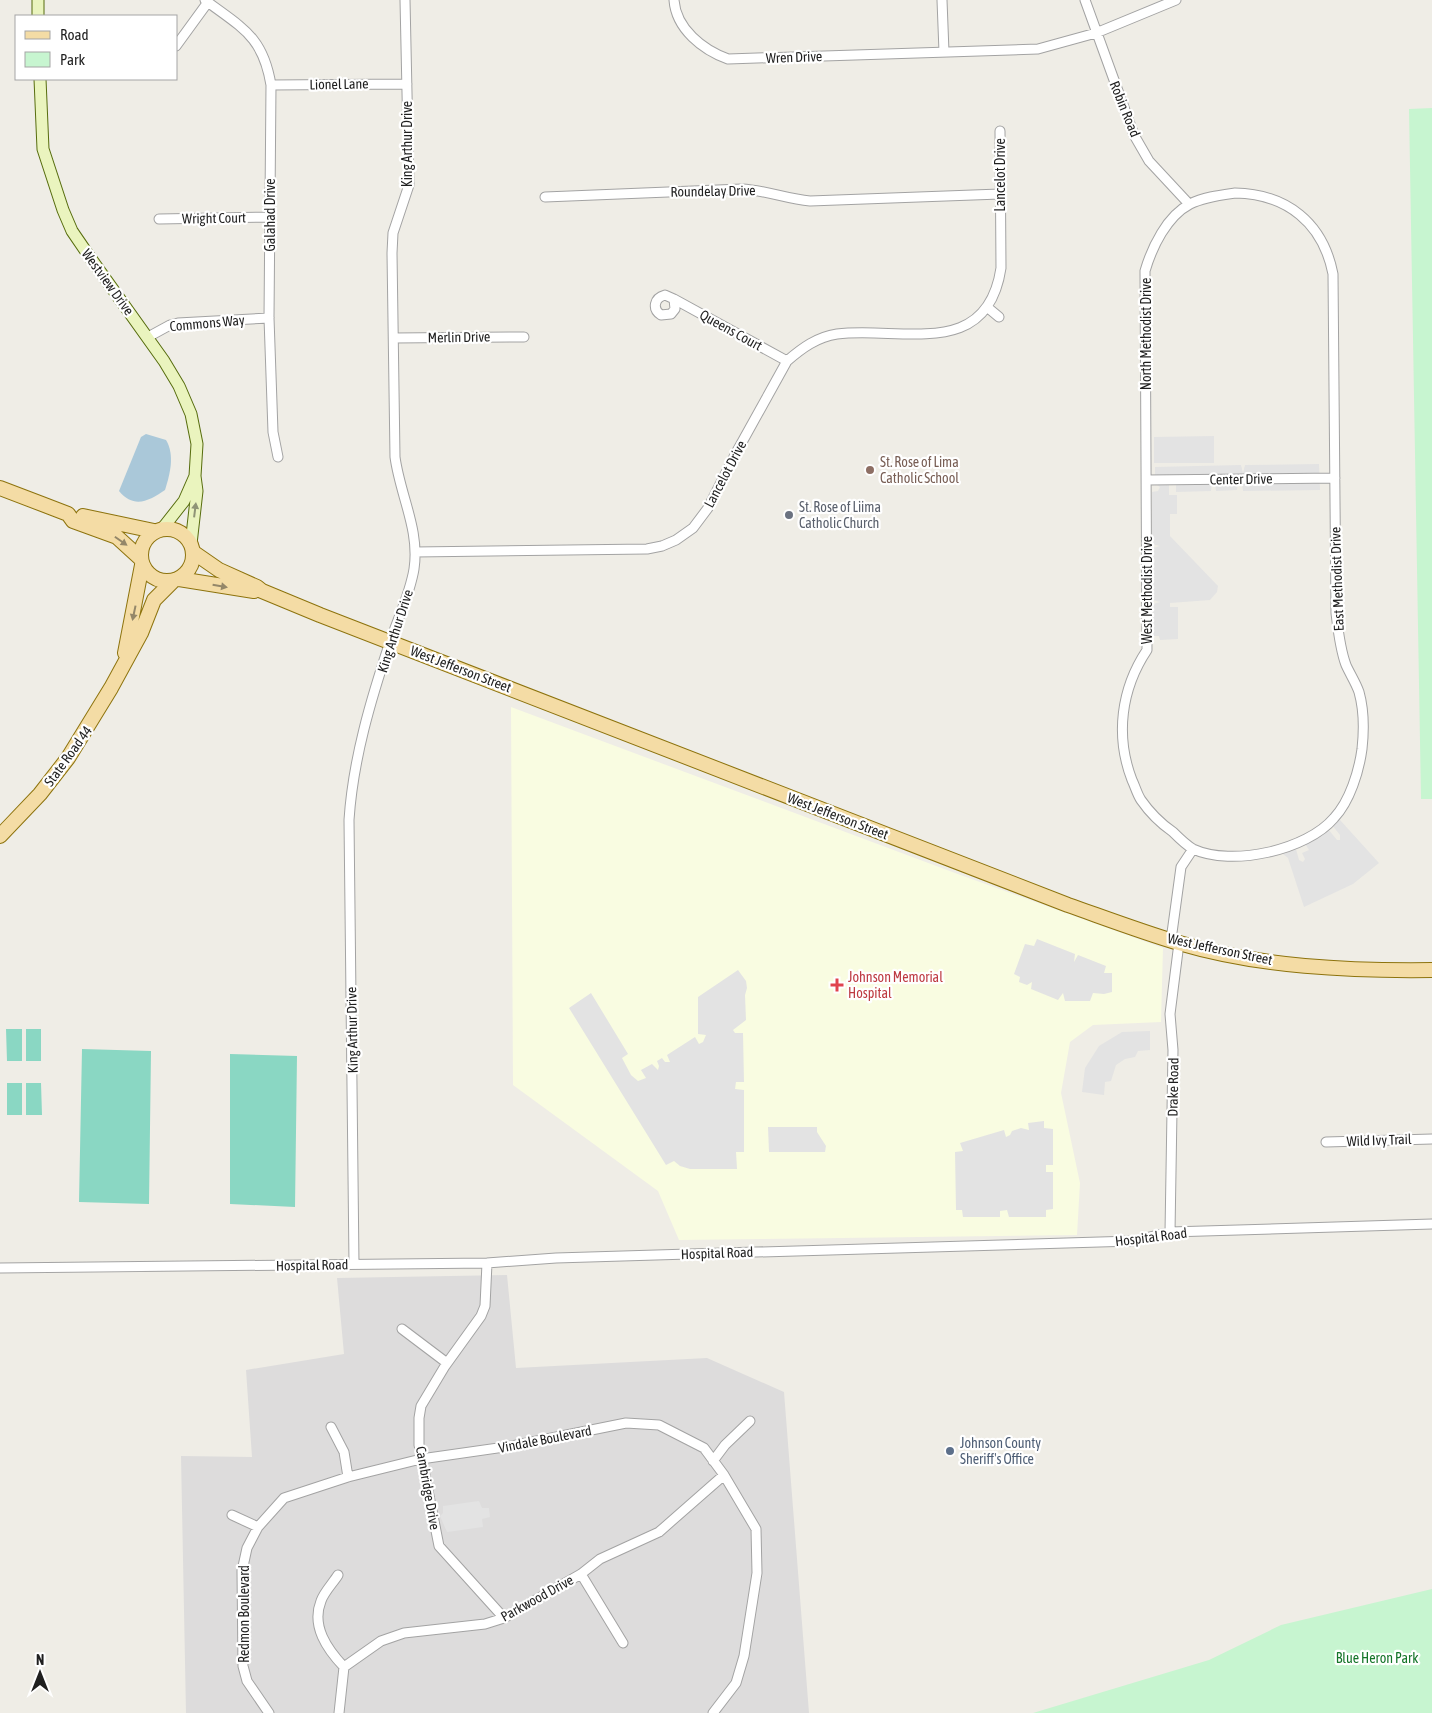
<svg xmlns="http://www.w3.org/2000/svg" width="1432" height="1713" font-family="'Asap Condensed',sans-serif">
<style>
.residential{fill:#dddcdc}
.education{fill:#f9fce1}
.park{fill:#c7f5d0}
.pitch{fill:#8ad7c3}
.parking{fill:#e3e3e3}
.water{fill:#aac8d9}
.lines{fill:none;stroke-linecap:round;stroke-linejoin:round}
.street-casing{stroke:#a3a3a3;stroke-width:11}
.secondary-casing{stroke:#576d0e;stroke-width:13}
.primary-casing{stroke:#8d730d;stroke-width:16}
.street{stroke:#fff;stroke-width:9}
.secondary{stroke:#eaf4be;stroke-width:11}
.primary{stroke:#f4dca5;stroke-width:14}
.oneway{fill:#8f9476}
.oneway2{fill:#948769}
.education-dot{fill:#8d6e63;stroke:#fff;stroke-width:2}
.worship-dot{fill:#6b7280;stroke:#fff;stroke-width:2}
.health-dot{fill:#e0444e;stroke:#fff;stroke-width:2}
.service-dot{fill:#5c6f8a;stroke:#fff;stroke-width:2}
.labels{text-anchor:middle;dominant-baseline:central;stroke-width:4.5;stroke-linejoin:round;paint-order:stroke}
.street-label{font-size:14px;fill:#1f1f1f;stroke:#fff}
.education-label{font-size:14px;fill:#785e54;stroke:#fff;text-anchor:start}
.worship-label{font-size:14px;fill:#5b616d;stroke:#fff;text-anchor:start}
.health-label{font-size:14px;fill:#be3a42;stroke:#fff;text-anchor:start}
.service-label{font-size:14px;fill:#4e5e75;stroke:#fff;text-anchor:start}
.park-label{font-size:14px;fill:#157529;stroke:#fff}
</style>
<rect width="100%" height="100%" fill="#efede6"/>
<path class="residential" d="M 507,1275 L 516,1368 L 707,1358 L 784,1392 L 809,1713 L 186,1713 L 181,1456 L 252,1457 L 246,1370 L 344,1354 L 337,1278 Z"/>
<path class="education" d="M 511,707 L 955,873 L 1163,948 L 1161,1022 L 1093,1025 L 1070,1042 L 1061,1093 L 1080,1183 L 1077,1235 L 679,1240 L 658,1191 L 513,1085 Z"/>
<path class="park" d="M 1432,108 L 1432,799 L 1421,799 L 1409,109 Z
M 1432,1589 L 1432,1713 L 1033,1713 L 1209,1660 L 1281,1625 Z"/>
<path class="pitch" d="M 6,1029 L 22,1029 L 22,1061 L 7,1061 Z
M 26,1029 L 41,1029 L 41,1061 L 26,1061 Z
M 82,1049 L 151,1051 L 149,1204 L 79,1202 Z
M 230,1054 L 297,1056 L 295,1207 L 230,1204 Z
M 7,1083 L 22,1083 L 22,1115 L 7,1115 Z
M 26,1083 L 41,1083 L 42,1115 L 26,1115 Z"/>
<path class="parking" d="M 1214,436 L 1214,463 L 1154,463 L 1154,437 Z
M 1319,464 L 1320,490 L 1243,491 L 1242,483 L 1238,483 L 1237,490 L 1216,491 L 1215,483 L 1212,483 L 1211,491 L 1176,492 L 1176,484 L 1169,484 L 1169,495 L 1177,495 L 1177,514 L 1170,514 L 1170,536 L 1218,586 L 1217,592 L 1210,600 L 1170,603 L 1170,607 L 1178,607 L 1178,639 L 1160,640 L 1159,636 L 1153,636 L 1153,604 L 1160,602 L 1153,600 L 1153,548 L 1160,546 L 1152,544 L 1152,492 L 1158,491 L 1160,487 L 1155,484 L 1155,467 L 1241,465 L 1243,473 L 1245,465 Z
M 1340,820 L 1379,863 L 1353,884 L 1304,907 L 1288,858 L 1283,854 L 1296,849 L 1299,860 L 1303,862 L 1305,859 L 1302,853 L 1309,850 L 1304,842 L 1328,829 L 1337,840 L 1340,840 L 1340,835 L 1332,825 Z
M 1037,939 L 1075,954 L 1074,962 L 1078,955 L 1106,966 L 1104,973 L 1112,973 L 1112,992 L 1104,994 L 1093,993 L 1090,1001 L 1065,1001 L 1063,993 L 1058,1000 L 1031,989 L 1032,982 L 1027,985 L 1019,982 L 1020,977 L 1014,974 L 1025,944 L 1034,946 Z
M 738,970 L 746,981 L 747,988 L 745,995 L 746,1020 L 733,1030 L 735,1033 L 743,1033 L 744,1082 L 736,1082 L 735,1089 L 744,1090 L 744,1152 L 736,1152 L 737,1169 L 690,1169 L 680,1166 L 674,1161 L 666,1165 L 569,1008 L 591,993 L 628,1054 L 622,1058 L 631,1075 L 638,1081 L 646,1078 L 641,1070 L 652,1064 L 658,1070 L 659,1066 L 657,1061 L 662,1058 L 665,1062 L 670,1062 L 667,1055 L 695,1037 L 699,1044 L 703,1042 L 706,1035 L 698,1034 L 698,997 Z
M 1150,1031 L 1150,1050 L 1138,1051 L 1135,1057 L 1125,1059 L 1116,1065 L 1111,1081 L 1105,1082 L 1104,1095 L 1082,1092 L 1085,1068 L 1099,1046 L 1122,1032 Z
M 1044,1121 L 1044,1128 L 1053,1129 L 1053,1165 L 1046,1165 L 1046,1172 L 1053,1172 L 1053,1209 L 1046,1210 L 1046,1217 L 1009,1217 L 1007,1210 L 1000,1211 L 1000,1217 L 963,1217 L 962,1210 L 956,1210 L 955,1152 L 963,1151 L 960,1143 L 1004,1130 L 1006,1137 L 1010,1135 L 1012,1131 L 1021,1128 L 1029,1130 L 1028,1123 Z
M 768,1127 L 817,1127 L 817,1132 L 826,1146 L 825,1152 L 769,1152 Z
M 479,1501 L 482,1508 L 489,1508 L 490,1517 L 482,1519 L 483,1527 L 447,1532 L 440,1516 L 443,1513 L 443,1506 Z"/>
<path class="water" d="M 146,434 L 166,440 C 175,455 170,474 165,490 C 149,501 134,509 119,491 L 141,437 Z"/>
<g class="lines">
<defs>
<path id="street" d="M 205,0 C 242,28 263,36 271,85 L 269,318 L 273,432 L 278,457
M 674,0 C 676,29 703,50 728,59 L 1038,49 L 1096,33 L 1176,0
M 942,0 L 944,52
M 1085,0 L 1134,135 L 1149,161 L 1189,204
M 176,46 L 208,2
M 271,85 L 407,84
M 1235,193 C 1287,194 1323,223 1333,274 L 1336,613 C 1338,630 1340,649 1346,665 C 1350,674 1356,683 1359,692 C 1364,710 1364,731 1362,749 C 1359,771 1350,801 1334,818 C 1307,850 1232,867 1193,849 C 1186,845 1179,838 1173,832 C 1160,823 1150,813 1141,800 C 1137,794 1135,786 1132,780 C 1115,736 1121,689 1147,650 L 1145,271 C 1152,247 1167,216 1190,204 C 1204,197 1221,195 1235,193 Z
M 545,197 L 742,189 C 765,190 787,199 810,201 L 1000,194
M 159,219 L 270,217
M 674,299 L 665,295 C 654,298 652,309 661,315 L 671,314 L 675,309 L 674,299 L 787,361
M 987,307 L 999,317
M 148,337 L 170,325 L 178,323 L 269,318
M 394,338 L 524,337
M 1147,480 L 1335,478
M 415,552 L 647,549 L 662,546 L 676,540 L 693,528 L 708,508 L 736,453 L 787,361 C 802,348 817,337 837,334 C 901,326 987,361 1001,268 L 1000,131
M 1171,940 L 1181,867 L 1193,849
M 1326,1142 L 1432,1139
M 1170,1232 L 1173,1050 L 1170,1014 L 1179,943
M 487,1263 L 485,1306 L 481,1316 L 445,1366 L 421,1406 L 419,1418 L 419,1445 L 439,1546 L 504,1618
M 354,1264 L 349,820 C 353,759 371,699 390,642 C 398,618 410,594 414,569 C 420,530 400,495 395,457 L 392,253 L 393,233 L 409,185 L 405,0
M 0,1268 L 487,1263 L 556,1258 L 1133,1241 L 1170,1232 L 1432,1224
M 402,1329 L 447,1363
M 331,1427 L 344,1452 L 348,1477
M 713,1461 L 725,1445 L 750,1421
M 232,1515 L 258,1527
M 581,1574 L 623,1643
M 338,1575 C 333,1583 324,1592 321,1601 C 311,1626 327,1649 344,1667
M 269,1713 L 247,1681 L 243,1666 L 242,1571 L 247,1548 L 258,1527 L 284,1498 L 348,1477 L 421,1459 L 512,1446 L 626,1423 L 659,1425 L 704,1448 L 724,1475 L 756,1529 L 757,1573 L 744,1656 L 736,1683 L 713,1713
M 339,1713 L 344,1667 L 381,1641 L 404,1633 L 485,1624 L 504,1618 L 581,1574 L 600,1559 L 659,1532 L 724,1475"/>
<path id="secondary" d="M 38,0 L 38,16
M 40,79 L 43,149 L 63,210 L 72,231 L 87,253 L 164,361 L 179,386 L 191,414 L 197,444 L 195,476 L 197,491 L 191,544
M 162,529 L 184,501 L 195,476"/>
<path id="primary" d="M 0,488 L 42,504 L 68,514 L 73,521 L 117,537 L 140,558
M 83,516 L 154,531
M141 555a26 26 0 1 1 52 0a26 26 0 1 1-52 0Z
M 193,552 L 219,570 L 257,587 L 262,591 L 320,615 L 1068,905 C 1105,918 1142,932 1179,943 C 1260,967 1349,971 1432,970
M 179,579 L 254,591
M 125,653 L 142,565
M 0,836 L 40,794 L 68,758 L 111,688 L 141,633 L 154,600 L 173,581"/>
</defs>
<use href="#street" class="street-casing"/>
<use href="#secondary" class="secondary-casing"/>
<use href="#primary" class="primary-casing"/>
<use href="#street" class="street"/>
<use href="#secondary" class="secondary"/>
<use href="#primary" class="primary"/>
</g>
<defs><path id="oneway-solid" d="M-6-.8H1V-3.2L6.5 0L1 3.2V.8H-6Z" transform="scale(1.25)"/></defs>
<use class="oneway" href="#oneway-solid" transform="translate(195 510) rotate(-83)"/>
<g class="oneway2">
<use href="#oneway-solid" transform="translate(121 541) rotate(35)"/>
<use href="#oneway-solid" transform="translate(220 586) rotate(10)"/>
<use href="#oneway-solid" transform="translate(134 613) rotate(102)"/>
</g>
<circle class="education-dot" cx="870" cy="470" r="5"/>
<circle class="worship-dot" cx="789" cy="515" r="5"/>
<path class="health-dot" d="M834.5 977.5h5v5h5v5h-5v5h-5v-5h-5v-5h5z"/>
<circle class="service-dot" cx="950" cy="1451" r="5"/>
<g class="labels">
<g class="street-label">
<text transform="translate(794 57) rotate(-2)">Wren Drive</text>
<text transform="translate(339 84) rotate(-1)">Lionel Lane</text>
<text transform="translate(1125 109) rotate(68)">Robin Road</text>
<text transform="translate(407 144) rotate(-90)">King Arthur Drive</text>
<text transform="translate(1000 175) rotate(-90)">Lancelot Drive</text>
<text transform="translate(713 191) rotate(-1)">Roundelay Drive</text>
<text transform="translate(270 215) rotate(-90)">Galahad Drive</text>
<text transform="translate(214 218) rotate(-1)">Wright Court</text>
<text transform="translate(108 282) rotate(54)">Westview Drive</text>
<text transform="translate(207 323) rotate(-5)">Commons Way</text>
<text transform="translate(731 330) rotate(29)">Queens Court</text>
<text transform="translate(1146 334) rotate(-90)">North Methodist Drive</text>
<text transform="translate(459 337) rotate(-1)">Merlin Drive</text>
<text transform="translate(725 474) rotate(-62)">Lancelot Drive</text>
<text transform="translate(1241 479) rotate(-1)">Center Drive</text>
<text transform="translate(1337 579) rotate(-92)">East Methodist Drive</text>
<text transform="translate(1147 590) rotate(-90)">West Methodist Drive</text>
<text transform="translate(395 631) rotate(-72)">King Arthur Drive</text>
<text transform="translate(461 669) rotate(21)">West Jefferson Street</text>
<text transform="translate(68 756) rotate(-54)">State Road 44</text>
<text transform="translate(838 816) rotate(21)">West Jefferson Street</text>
<text transform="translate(1220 949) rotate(12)">West Jefferson Street</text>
<text transform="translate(352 1030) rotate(-91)">King Arthur Drive</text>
<text transform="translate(1173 1087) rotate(-89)">Drake Road</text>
<text transform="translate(1379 1140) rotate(-2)">Wild Ivy Trail</text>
<text transform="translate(1151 1237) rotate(-7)">Hospital Road</text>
<text transform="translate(717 1253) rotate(-2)">Hospital Road</text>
<text transform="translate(312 1265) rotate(-1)">Hospital Road</text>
<text transform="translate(545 1439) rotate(-11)">Vindale Boulevard</text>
<text transform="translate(428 1488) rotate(80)">Cambridge Drive</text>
<text transform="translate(537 1598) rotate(-29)">Parkwood Drive</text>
<text transform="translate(244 1614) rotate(-90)">Redmon Boulevard</text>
</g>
<g class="education-label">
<text x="880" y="462">St. Rose of Lima<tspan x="880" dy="16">Catholic School</tspan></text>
</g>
<g class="worship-label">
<text x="799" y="507">St. Rose of Liima<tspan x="799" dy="16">Catholic Church</tspan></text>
</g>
<g class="health-label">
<text x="848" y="977">Johnson Memorial<tspan x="848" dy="16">Hospital</tspan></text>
</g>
<g class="service-label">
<text x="960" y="1443">Johnson County<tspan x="960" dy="16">Sheriff's Office</tspan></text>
</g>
<g class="park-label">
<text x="1377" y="1658">Blue Heron Park</text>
</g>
</g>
<rect x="15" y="15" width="162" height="65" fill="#ffffff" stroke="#a5a5a5"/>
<rect x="25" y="31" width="25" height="8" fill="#f4dca5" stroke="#a5a5a5"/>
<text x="60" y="40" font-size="15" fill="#1f1f1f">Road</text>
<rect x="25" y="52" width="25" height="15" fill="#c7f5d0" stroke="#a5a5a5"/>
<text x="60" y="65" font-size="15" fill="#1f1f1f">Park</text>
<g transform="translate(40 1673)" stroke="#ffffff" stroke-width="4" paint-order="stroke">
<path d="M0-4L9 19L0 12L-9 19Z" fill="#1f1f1f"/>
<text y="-8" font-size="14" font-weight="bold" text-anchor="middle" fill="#1f1f1f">N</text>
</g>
</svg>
